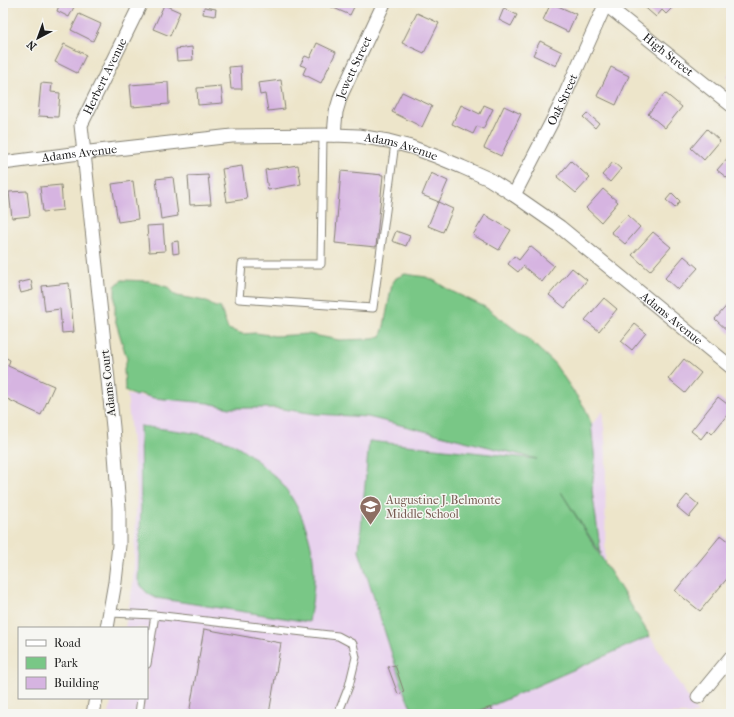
<svg xmlns="http://www.w3.org/2000/svg" width="734" height="717" font-family="'IM FELL French Canon',serif">
<style>
.built{fill:#e8d2ee}
.green{fill:#79c786;stroke:#4a7251}
.building{fill:#d6b4e1}
.lines{fill:none;stroke-linecap:round;stroke-linejoin:round}
.service-casing{stroke:#848073;stroke-width:9}
.minor-casing{stroke:#848073;stroke-width:15}
.service{stroke:#fff;stroke-width:7}
.minor{stroke:#fff;stroke-width:13}
.labels{text-anchor:middle;dominant-baseline:central;stroke-width:3;stroke-linejoin:round;paint-order:stroke}
.street-label{font-size:12px;fill:#1c1c1c;stroke:#f6f6f2}
.education-label{font-size:12px;fill:#785e54;stroke:#f6f6f2;text-anchor:start}
</style>
<rect width="100%" height="100%" fill="#f6f6f2"/>
<filter id="ink" filterUnits="userSpaceOnUse"><feTurbulence type="fractalNoise" baseFrequency=".025" numOctaves="2"/><feDisplacementMap in="SourceGraphic" scale="8" xChannelSelector="R" yChannelSelector="G"/><feConvolveMatrix kernelMatrix="1 2 1 2 8 2 1 2 1" color-interpolation-filters="sRGB"/></filter>
<filter id="wash" filterUnits="userSpaceOnUse"><feTurbulence type="fractalNoise" baseFrequency=".012" numOctaves="4" result="noise"/><feDisplacementMap in="SourceGraphic" scale="16" xChannelSelector="R" yChannelSelector="G"/><feGaussianBlur stdDeviation="0.9" result="paint"/><feColorMatrix in="noise" values="0 0 0 0 0 0 0 0 0 0 0 0 0 0 0 0 0 1.4 0 .05"/><feComposite in="paint" operator="in"/></filter>
<g filter="url(#wash)">
<rect width="100%" height="100%" fill="#ede5ca"/>
<path class="built" d="M 127,395 L 581,437 L 603,411 L 606,454 L 605,563 L 698,714 L 109,714 L 112,698 L 147,698 L 147,628 L 125,628 L 133,584 L 137,491 Z"/>
<path class="green" d="M 405,274 L 426,277 L 435,281 L 449,290 L 485,307 L 528,339 L 554,363 L 585,408 L 591,423 L 595,461 L 592,490 L 601,554 L 561,492 L 650,636 L 473,714 L 414,714 L 404,692 L 359,551 L 369,441 L 537,459 L 368,417 L 316,414 L 276,408 L 230,408 L 208,403 L 154,398 L 140,394 L 135,396 L 125,390 L 124,369 L 127,359 L 115,319 L 115,286 L 122,280 L 149,281 L 170,288 L 172,293 L 177,296 L 205,301 L 215,307 L 220,307 L 228,329 L 243,334 L 256,333 L 275,336 L 308,334 L 339,340 L 373,339 L 381,336 L 384,326 L 392,284 L 396,278 Z
M 140,426 C 168,430 203,432 229,442 C 242,447 254,458 264,467 C 268,471 274,475 278,479 C 302,507 315,543 314,580 C 314,594 311,608 309,622 L 156,598 C 146,593 143,590 138,580 L 141,507 Z"/>
<g id="blocks">
<path class="building" d="M 60,3 L 71,3 L 75,5 L 69,17 L 57,11 Z
M 330,3 L 356,3 L 350,15 L 329,6 Z
M 551,3 L 576,14 L 568,32 L 543,20 Z
M 640,3 L 670,3 L 674,6 L 666,14 L 662,10 L 656,17 Z
M 164,5 L 180,12 L 170,36 L 153,29 Z
M 204,7 L 216,9 L 215,16 L 203,14 Z
M 504,8 L 517,15 L 511,26 L 499,20 Z
M 417,13 L 439,23 L 424,53 L 402,43 Z
M 79,14 L 101,24 L 93,41 L 71,30 Z
M 540,41 L 562,52 L 556,66 L 533,55 Z
M 317,43 L 336,52 L 321,83 L 303,74 L 306,67 L 300,65 L 305,56 L 310,58 Z
M 64,44 L 86,55 L 77,73 L 55,62 Z
M 192,47 L 193,60 L 177,61 L 176,49 Z
M 241,66 L 242,89 L 231,89 L 229,67 Z
M 611,67 L 629,76 L 616,105 L 597,96 Z
M 731,72 L 731,80 L 727,76 Z
M 281,80 L 285,109 L 268,111 L 265,94 L 260,95 L 258,83 Z
M 168,82 L 169,104 L 132,107 L 130,85 Z
M 41,83 L 52,84 L 51,92 L 60,93 L 58,117 L 38,116 Z
M 221,86 L 223,103 L 198,105 L 197,88 Z
M 402,92 L 432,106 L 422,127 L 392,112 Z
M 665,93 L 682,107 L 665,128 L 648,114 Z
M 461,105 L 480,114 L 484,105 L 493,109 L 483,129 L 477,126 L 473,134 L 452,124 Z
M 504,106 L 521,114 L 501,156 L 484,148 Z
M 587,113 L 599,123 L 595,128 L 583,117 Z
M 707,129 L 720,141 L 704,160 L 691,148 Z
M 730,155 L 731,156 L 731,181 L 717,170 Z
M 571,161 L 590,178 L 576,193 L 557,177 Z
M 613,162 L 621,169 L 610,182 L 602,175 Z
M 298,165 L 301,184 L 268,190 L 265,170 Z
M 242,166 L 247,199 L 227,202 L 222,169 Z
M 341,171 L 383,175 L 376,247 L 335,243 Z
M 431,173 L 448,181 L 439,202 L 422,195 Z
M 208,175 L 211,204 L 190,205 L 188,176 Z
M 173,177 L 178,216 L 161,219 L 156,179 Z
M 133,181 L 138,219 L 118,222 L 112,184 Z
M 61,185 L 63,210 L 43,212 L 40,187 Z
M 603,189 L 618,202 L 601,222 L 586,208 Z
M 27,191 L 30,216 L 12,218 L 9,192 Z
M 672,193 L 680,201 L 675,208 L 666,200 Z
M 438,202 L 453,209 L 443,232 L 428,226 Z
M 485,215 L 511,230 L 499,250 L 473,235 Z
M 627,215 L 640,227 L 625,244 L 611,232 Z
M 163,225 L 165,251 L 149,252 L 147,226 Z
M 396,231 L 410,236 L 406,246 L 392,241 Z
M 653,232 L 671,247 L 650,271 L 632,255 Z
M 178,241 L 179,253 L 173,254 L 172,242 Z
M 530,246 L 554,266 L 542,282 L 523,266 L 518,272 L 508,264 L 514,256 L 519,260 Z
M 684,256 L 698,268 L 678,290 L 665,278 Z
M 572,268 L 587,280 L 565,308 L 549,295 Z
M 31,280 L 33,290 L 21,293 L 18,283 Z
M 69,283 L 74,332 L 62,333 L 60,309 L 45,311 L 42,286 Z
M 604,298 L 617,309 L 599,331 L 585,320 Z
M 731,301 L 731,334 L 715,319 Z
M 635,324 L 646,333 L 632,350 L 621,341 Z
M 3,356 L 10,360 L 8,366 L 54,386 L 41,415 L 3,397 Z
M 684,359 L 701,373 L 685,393 L 668,379 Z
M 718,397 L 731,407 L 731,410 L 712,434 L 708,430 L 701,439 L 691,431 Z
M 687,495 L 699,505 L 689,517 L 677,507 Z
M 721,535 L 731,543 L 731,574 L 700,611 L 675,591 Z
M 204,629 L 281,643 L 269,714 L 189,714 Z
M 395,665 L 404,692 L 398,694 L 388,667 Z
M 491,707 L 494,714 L 473,714 Z"/>
</g>
</g>
<g filter="url(#ink)">
<use href="#blocks" fill-opacity="0" stroke="#848073" stroke-width="1"/>
<g class="lines">
<defs>
<path id="service" d="M 323,135 L 321,264 L 242,264 L 239,299 L 373,308 L 395,143
M 110,613 L 155,615 L 338,636 L 353,644 L 356,657 L 349,686 L 338,714
M 147,664 L 155,615
M 139,714 L 141,698"/>
<g id="minor">
<path id="s1" d="M 605,4 L 731,105"/>
<path id="s2" d="M 334,135 L 336,112 L 341,95 L 384,3"/>
<path id="s3" d="M 3,163 L 72,154 L 232,136 L 334,135 L 358,136 L 388,141 L 411,147 L 438,157 L 462,167 L 489,179 L 514,195 L 560,227 L 731,367"/>
<path id="s4" d="M 514,195 L 561,104 L 606,3"/>
<path id="s5" d="M 107,628 L 115,582 L 119,545 L 119,508 L 113,427 L 81,125 L 141,3"/>
<path d="M 698,697 L 731,657"/>
<path d="M 93,714 L 96,698"/>
</g>
</defs>
<use href="#service" class="service-casing"/>
<use href="#minor" class="minor-casing"/>
<use href="#service" class="service"/>
<use href="#minor" class="minor"/>
</g>
</g>
<defs>
<symbol id="school-pin" viewBox="-11 -11 22 30"><path d="M0 17L-7.5 6A9.5 9.5 0 1 1 7.5 6Z" fill="#8d6e63" stroke="#f6f6f2"/><path d="M0-5L7-2L0 1L-7-2ZM-4 1L0 2.5L4 1V4Q0 6-4 4Z" fill="#fff"/></symbol>
</defs>
<g fill-rule="evenodd">
<use href="#school-pin" x="358" y="494" width="25" height="34"/>
</g>
<g class="labels">
<g class="street-label">
<text stroke="none"><textPath href="#s1" startOffset="81">High Street</textPath></text>
<text stroke="none"><textPath href="#s2" startOffset="71">Jewett Street</textPath></text>
<text stroke="none"><textPath href="#s5" startOffset="560">Herbert Avenue</textPath></text>
<text stroke="none"><textPath href="#s4" startOffset="107">Oak Street</textPath></text>
<text stroke="none"><textPath href="#s3" startOffset="401">Adams Avenue</textPath></text>
<text stroke="none"><textPath href="#s3" startOffset="77">Adams Avenue</textPath></text>
<text stroke="none"><textPath href="#s3" startOffset="725">Adams Avenue</textPath></text>
<text transform="translate(108 383) rotate(-96)">Adams Court</text>
</g>
<g class="education-label">
<text x="386" y="500">Augustine J. Belmonte<tspan x="386" dy="14">Middle School</tspan></text>
</g>
</g>
<rect width="734" height="717" fill="none" stroke="#f6f6f2" stroke-width="16"/>
<rect x="18" y="627" width="130" height="72" fill="#f6f6f2" stroke="#9f9f9c"/>
<rect x="26" y="640" width="20" height="6" fill="#ffffff" stroke="#9f9f9c"/>
<text x="54" y="647" font-size="12" fill="#1c1c1c">Road</text>
<rect x="26" y="657" width="20" height="12" fill="#79c786" stroke="#9f9f9c"/>
<text x="54" y="667" font-size="12" fill="#1c1c1c">Park</text>
<rect x="26" y="677" width="20" height="12" fill="#d6b4e1" stroke="#9f9f9c"/>
<text x="54" y="687" font-size="12" fill="#1c1c1c">Building</text>
<g transform="translate(38 38) rotate(221)" stroke="#f6f6f2" stroke-width="3" paint-order="stroke">
<path d="M0-3L7 15L0 10L-7 15Z" fill="#1c1c1c"/>
<text y="-6" font-size="11" font-weight="bold" text-anchor="middle" fill="#1c1c1c">N</text>
</g>
</svg>
